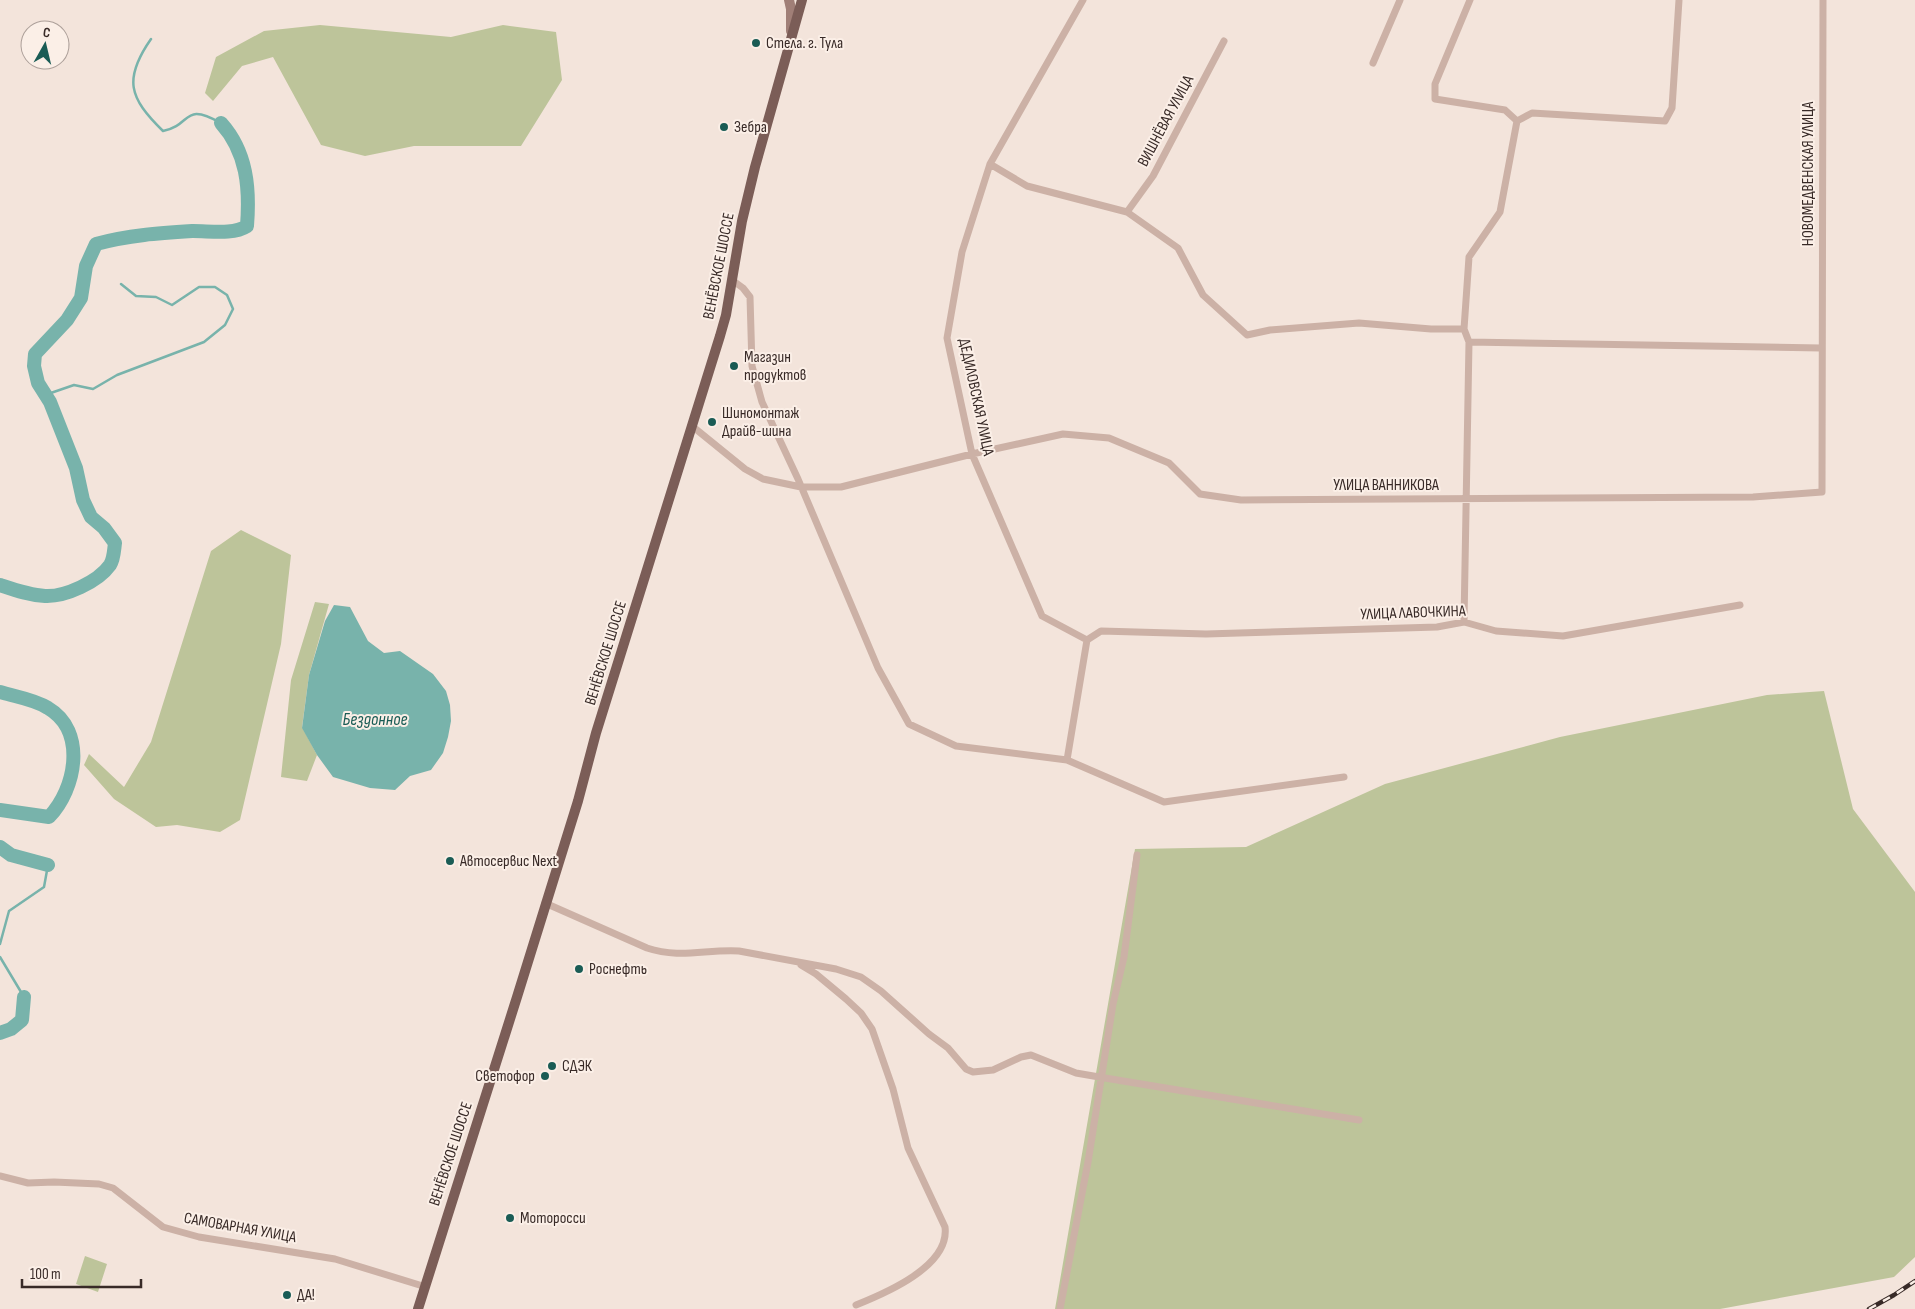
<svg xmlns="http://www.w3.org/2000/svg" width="1915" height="1309" font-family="'Sofia Sans Condensed',sans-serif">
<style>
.green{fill:#bdc49a}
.water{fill:#78b3ab}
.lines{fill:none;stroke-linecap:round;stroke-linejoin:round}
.stream{stroke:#78b3ab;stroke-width:2.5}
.river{stroke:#78b3ab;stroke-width:14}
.street{stroke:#ccb1a6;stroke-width:7}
.secondary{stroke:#a07f77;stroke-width:10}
.primary{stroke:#7b5d57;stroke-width:10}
.rail-casing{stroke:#382a27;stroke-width:4.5}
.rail{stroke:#fbefe7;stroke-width:2.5;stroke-dasharray:8;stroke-linecap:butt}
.poi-dot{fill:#1a5c55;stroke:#fbefe7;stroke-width:2}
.labels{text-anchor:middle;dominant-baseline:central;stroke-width:4;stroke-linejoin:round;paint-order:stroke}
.poi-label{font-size:16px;fill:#382a27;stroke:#fbefe7;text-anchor:start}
.street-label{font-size:16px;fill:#382a27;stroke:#fbefe7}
.water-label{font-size:18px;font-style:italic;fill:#1a5c55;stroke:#fbefe7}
</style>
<rect width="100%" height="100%" fill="#f3e4db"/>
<path class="green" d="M 320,25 L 451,37 L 503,25 L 556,32 L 562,80 L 521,146 L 414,146 L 365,156 L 321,145 L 273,57 L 242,66 L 213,101 L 205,93 L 216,57 L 264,31 Z
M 241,530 L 291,555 L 281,644 L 240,820 L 220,832 L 177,825 L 156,827 L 114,799 L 84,765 L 89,754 L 124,787 L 151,742 L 211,551 Z
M 315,602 L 329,604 L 309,675 L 302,727 L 317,755 L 307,781 L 281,777 L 291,680 Z
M 1824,691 L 1853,809 L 1915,892 L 1915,1257 L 1894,1277 L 1720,1309 L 1055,1309 L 1135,849 L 1246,847 L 1385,784 L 1560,737 L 1767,695 Z
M 85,1256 L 107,1264 L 98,1292 L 76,1284 Z"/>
<path class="water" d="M 334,605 L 350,607 L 368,641 L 384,653 L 400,651 L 433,674 L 446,691 L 450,705 L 451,721 L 448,737 L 443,753 L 431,770 L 410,776 L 395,790 L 370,788 L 333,777 L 317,755 L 302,728 L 309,675 L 325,621 Z"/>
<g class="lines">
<path class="stream" d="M 151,39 C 123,79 129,98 163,131 C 193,125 182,101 221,123
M 45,395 L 74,385 L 93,389 L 117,375 L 204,342 L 225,325 L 233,309 L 227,295 L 215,287 L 199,287 L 172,305 L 156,297 L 136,296 L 121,284
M 0,944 L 9,911 L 44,887 L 48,865
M 0,957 L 24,997"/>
<path class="river" d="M 0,585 C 15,590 29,595 45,596 C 65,597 98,582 110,565 C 114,559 114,550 115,543 L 104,528 L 91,517 L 83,500 L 76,468 L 50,402 L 38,383 L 34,366 L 35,354 L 67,320 L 81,298 L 86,266 L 96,244 C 128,235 161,233 193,231 C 211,231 233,235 247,226 C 250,188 247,152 221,123
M 0,692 C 16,697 34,699 48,708 C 87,731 76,789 49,817 L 0,810
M 0,847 L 11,855 L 48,865
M 0,1033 L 11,1029 L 22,1020 L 24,997"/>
<path class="street" d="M 1083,0 L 990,164 L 962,252 L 947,338 L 972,454 L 1042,616 L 1087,640
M 1470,0 L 1435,84 L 1435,99 L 1505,110 L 1517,121
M 1373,63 L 1400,0
M 990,164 L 1027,186 L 1127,212 L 1178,248 L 1203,295 L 1247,335 L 1270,330 L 1359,323 L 1431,329 L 1464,329
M 1127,212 L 1153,176 L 1224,41
M 732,280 L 743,288 L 750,297 L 752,366 L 762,402 L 798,479 L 878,668 L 909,724 L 956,746 L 1067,760 L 1087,640
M 1469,342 L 1821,348
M 692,426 L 745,469 L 763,479 L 801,487 L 841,487 L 972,454 L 1063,434 L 1109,438 L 1169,463 L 1200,494 L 1241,500 L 1753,497 L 1822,492 L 1823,0
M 1464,622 L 1469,342 L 1464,329 L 1469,257 L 1500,212 L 1517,121 L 1532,113 L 1665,121 L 1672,108 L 1679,0
M 1087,640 L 1101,631 L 1206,634 L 1437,627 L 1464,622 L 1496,631 L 1563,636 L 1740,605
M 1067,760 L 1164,802 L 1344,777
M 545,903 L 647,948 C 680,959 706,949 739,951 L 836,969 L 861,977 L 881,991 L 929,1034 L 948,1048 L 966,1069 L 973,1072 L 993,1070 L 1021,1057 L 1031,1055 L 1076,1073 L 1105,1078 L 1359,1120
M 801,965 L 816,974 L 846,999 L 861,1013 L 872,1029 L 893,1089 L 908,1148 L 945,1227 C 950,1266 886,1293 856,1305
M 0,1176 L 28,1183 L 54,1182 L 99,1184 L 113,1188 L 163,1227 L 199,1237 L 335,1259 L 426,1287
M 1060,1309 L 1088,1162 L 1113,1004 L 1124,957 L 1137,855"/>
<path class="secondary" d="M 789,0 L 791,9 L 791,31"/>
<path class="primary" d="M 418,1309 L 517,997 L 578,801 L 596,733 L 720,336 L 726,315 L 742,221 L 755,167 L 802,0"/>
<defs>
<path id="rail" d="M 1869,1309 L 1894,1295 L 1915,1281"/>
</defs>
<use href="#rail" class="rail-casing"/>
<use href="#rail" class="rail"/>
</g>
<g class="poi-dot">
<circle cx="756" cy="43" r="5"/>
<circle cx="724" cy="127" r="5"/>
<circle cx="734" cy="366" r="5"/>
<circle cx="712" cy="422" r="5"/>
<circle cx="450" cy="861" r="5"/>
<circle cx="579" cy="969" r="5"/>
<circle cx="552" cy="1066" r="5"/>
<circle cx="545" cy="1076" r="5"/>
<circle cx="510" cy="1218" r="5"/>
<circle cx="287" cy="1295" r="5"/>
</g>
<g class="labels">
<g class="poi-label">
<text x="766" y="43">Стела. г. Тула</text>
<text x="734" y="127">Зебра</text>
<text x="744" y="357">Магазин<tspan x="744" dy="18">продуктов</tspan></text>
<text x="722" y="413">Шиномонтаж<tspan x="722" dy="18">Драйв-шина</tspan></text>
<text x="460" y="861">Автосервис Next</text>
<text x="589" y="969">Роснефть</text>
<text x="562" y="1066">СДЭК</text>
<text x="535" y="1076" text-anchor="end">Светофор</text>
<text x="520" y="1218">Моторосси</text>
<text x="297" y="1295">ДА!</text>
</g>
<g class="street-label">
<text transform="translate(1166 121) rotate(-62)">ВИШНЁВАЯ УЛИЦА</text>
<text transform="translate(1808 174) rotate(-90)">НОВОМЕДВЕНСКАЯ УЛИЦА</text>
<text transform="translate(719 266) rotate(-79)">ВЕНЁВСКОЕ ШОССЕ</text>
<text transform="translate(976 397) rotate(78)">ДЕДИЛОВСКАЯ УЛИЦА</text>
<text x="1386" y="485">УЛИЦА ВАННИКОВА</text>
<text transform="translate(1413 613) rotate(-2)">УЛИЦА ЛАВОЧКИНА</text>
<text transform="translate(606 653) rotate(-73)">ВЕНЁВСКОЕ ШОССЕ</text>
<text transform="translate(451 1154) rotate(-72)">ВЕНЁВСКОЕ ШОССЕ</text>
<text transform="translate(240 1228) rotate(10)">САМОВАРНАЯ УЛИЦА</text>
</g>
<g class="water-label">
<text x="375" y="719">Бездонное</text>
</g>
</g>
<g transform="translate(45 45) rotate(8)"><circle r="24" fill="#fbefe7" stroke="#ada09a"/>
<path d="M0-4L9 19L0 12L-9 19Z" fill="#1a5c55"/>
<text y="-8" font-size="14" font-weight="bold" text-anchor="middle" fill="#382a27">С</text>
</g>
<path d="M22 1279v8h119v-8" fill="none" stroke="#382a27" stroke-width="2.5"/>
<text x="30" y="1279" font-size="15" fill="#382a27" stroke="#fbefe7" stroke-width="4" paint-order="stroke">100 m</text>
</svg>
